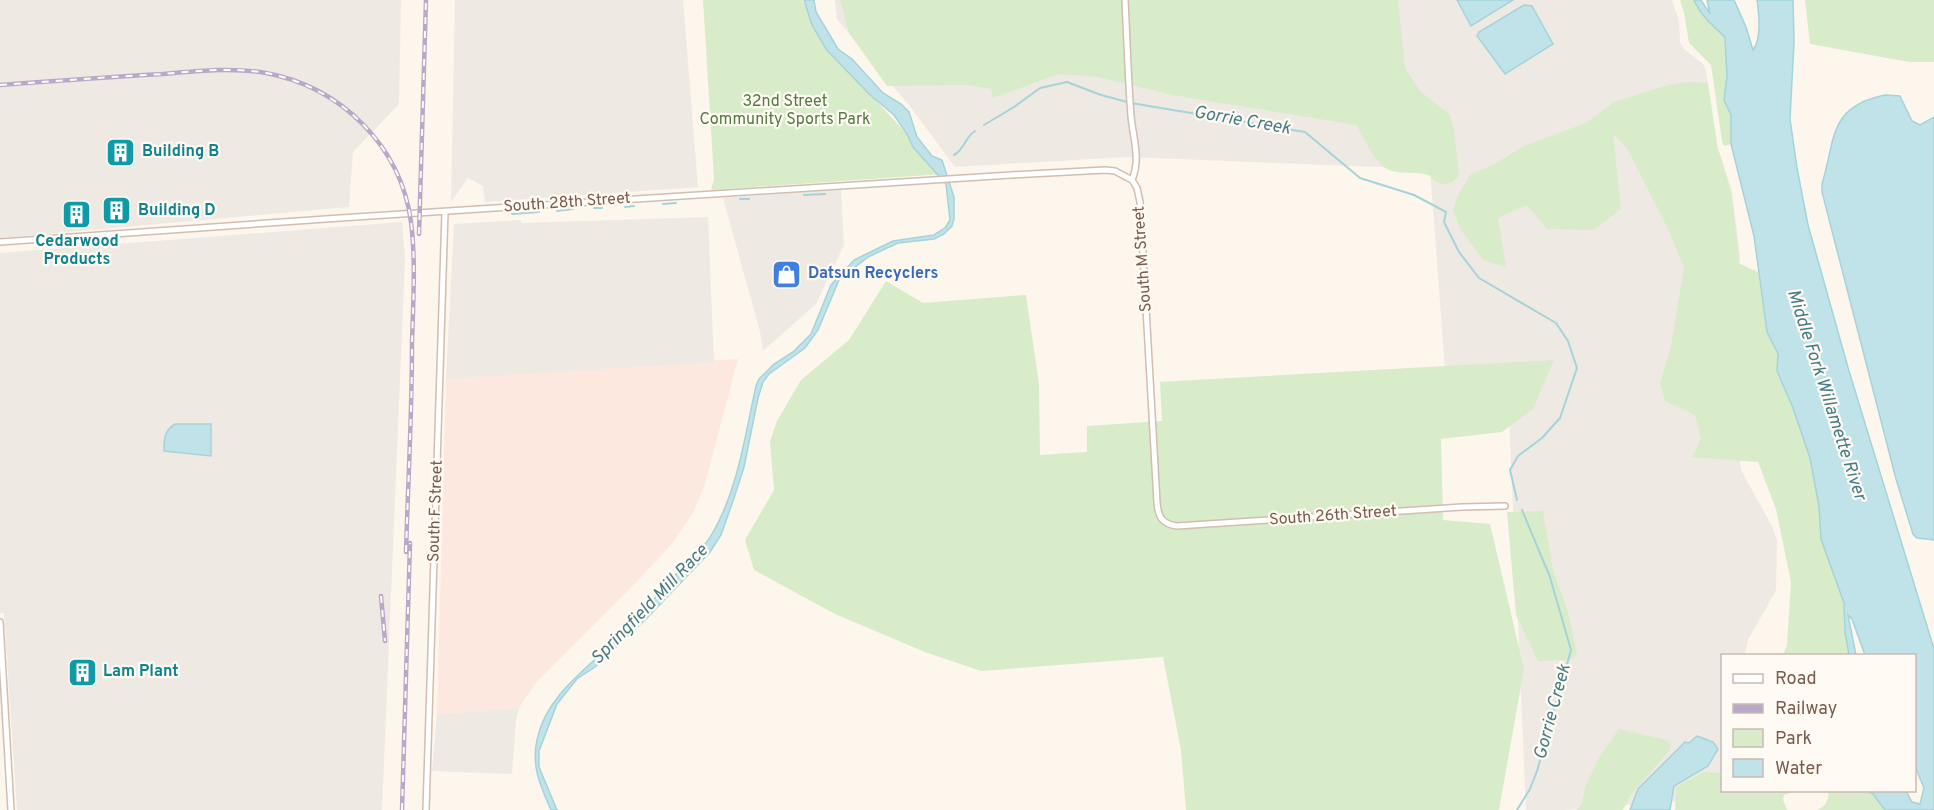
<svg xmlns="http://www.w3.org/2000/svg" width="1934" height="810" font-family="Overpass,sans-serif">
<style>
.commercial{fill:#fde8e0}
.industrial{fill:#efe9e4}
.green{fill:#d8ecc9}
.water{fill:#bfe3e8;stroke:#a5d3da;stroke-width:1.5}
.lines{fill:none;stroke-linecap:round;stroke-linejoin:round}
.stream{stroke:#a5d3da;stroke-width:2}
.minor-casing{stroke:#d1beb0;stroke-width:8}
.minor{stroke:#fff;stroke-width:5}
.rail-casing{stroke:#b9a8c9;stroke-width:4.5}
.rail{stroke:#fffaf3;stroke-width:2;stroke-dasharray:7;stroke-linecap:butt}
.labels{text-anchor:middle;dominant-baseline:central;stroke-width:4.5;stroke-linejoin:round;paint-order:stroke}
.park-label{font-size:16px;fill:#537a41;stroke:#fffaf3}
.culture-label{font-size:16px;font-weight:bold;fill:#0d838f;stroke:#fffaf3;text-anchor:start}
.street-label{font-size:16px;fill:#7a5c4d;stroke:#fffaf3}
.shop-label{font-size:16px;font-weight:bold;fill:#366cbe;stroke:#fffaf3;text-anchor:start}
.water-label{font-size:18px;font-style:italic;fill:#437c86;stroke:#fffaf3}
</style>
<rect width="100%" height="100%" fill="#fdf6ec"/>
<path class="commercial" d="M 738,359 L 705,484 L 693,513 L 671,545 L 626,593 L 534,685 L 519,708 L 437,714 L 446,379 Z"/>
<path class="industrial" d="M 0,0 L 401,0 L 399,104 L 353,152 L 349,207 L 0,238 Z
M 455,0 L 683,0 L 698,187 L 485,202 L 483,186 L 468,178 L 451,202 Z
M 835,0 L 1672,0 L 1679,21 L 1680,42 L 1684,49 L 1703,64 L 1706,70 L 1718,148 L 1732,191 L 1740,256 L 1739,453 L 1741,470 L 1772,526 L 1777,540 L 1776,590 L 1773,596 L 1748,640 L 1745,655 L 1722,656 L 1723,791 L 1720,798 L 1564,810 L 1526,810 L 1509,417 L 1449,423 L 1430,169 L 1126,157 L 955,167 L 912,109 L 837,19 Z
M 841,189 L 844,245 L 816,304 L 763,351 L 760,332 L 723,198 Z
M 708,217 L 714,362 L 446,379 L 454,224 L 521,220 L 521,223 Z
M 402,222 L 405,258 L 382,810 L 17,810 L 4,613 L 0,613 L 0,253 Z
M 519,708 L 516,720 L 512,774 L 432,771 L 437,714 Z"/>
<path class="green" d="M 703,0 L 802,0 L 827,48 L 944,174 L 711,190 L 714,179 Z
M 840,0 L 1398,0 L 1405,68 L 1420,91 L 1450,115 L 1454,131 L 1459,175 C 1455,180 1452,184 1445,184 C 1436,185 1433,176 1425,174 C 1413,172 1395,175 1384,167 C 1373,159 1364,137 1356,125 L 1173,95 L 1097,77 L 1059,74 L 993,98 L 991,89 L 969,85 L 887,86 L 849,33 Z
M 1680,0 L 1694,0 C 1701,16 1713,26 1725,37 L 1727,76 L 1724,99 L 1731,115 L 1731,144 L 1724,146 L 1722,141 L 1711,65 L 1689,43 L 1684,13 Z
M 1805,0 L 1934,0 L 1934,62 L 1909,62 L 1810,44 Z
M 1687,82 L 1708,83 L 1717,146 L 1731,191 L 1739,258 L 1738,263 L 1758,272 L 1767,332 L 1778,354 L 1777,371 L 1793,408 L 1810,458 L 1819,506 L 1821,539 L 1844,603 L 1845,632 L 1849,655 L 1783,655 L 1787,645 L 1791,582 L 1776,509 L 1758,462 L 1692,457 L 1701,439 L 1695,415 L 1665,401 L 1660,383 L 1671,345 L 1684,267 L 1667,227 L 1627,148 L 1613,134 L 1621,209 L 1594,230 L 1547,229 L 1527,205 L 1498,218 L 1506,267 L 1484,261 L 1461,230 L 1453,210 L 1457,197 L 1470,175 L 1493,165 L 1524,146 L 1586,123 L 1614,102 L 1668,85 Z
M 886,281 L 923,303 L 1026,295 L 1039,384 L 1040,455 L 1087,452 L 1087,426 L 1162,421 L 1160,382 L 1554,360 L 1533,409 L 1502,432 L 1441,439 L 1443,520 L 1490,524 L 1524,669 L 1499,810 L 1186,810 L 1181,750 L 1163,657 L 981,671 L 925,652 L 835,614 L 754,570 L 745,540 L 774,490 L 770,441 L 777,421 L 801,380 L 849,340 Z
M 1543,511 L 1553,570 L 1568,612 L 1577,655 L 1569,660 L 1538,661 L 1516,615 L 1507,512 Z
M 1619,729 L 1667,740 L 1671,746 L 1670,750 L 1630,796 L 1623,810 L 1576,810 L 1582,804 L 1585,787 L 1599,758 Z
M 1703,772 L 1722,773 L 1722,790 L 1795,791 L 1784,795 L 1783,800 L 1787,810 L 1675,810 L 1676,787 Z
M 1829,790 L 1868,791 L 1873,794 L 1885,810 L 1817,810 C 1827,805 1828,801 1829,790 Z"/>
<path class="water" d="M 804,0 L 814,0 L 816,12 L 838,49 L 852,59 L 883,93 L 901,104 L 909,112 L 917,137 L 932,156 L 942,160 L 954,197 L 954,219 L 952,226 L 944,234 L 934,239 L 898,243 L 885,249 L 868,257 L 839,280 L 818,330 L 805,348 L 769,374 L 763,382 L 758,398 L 744,467 L 734,498 L 721,535 L 710,552 L 646,619 L 595,667 L 577,679 L 557,704 L 539,751 L 539,767 L 557,810 L 551,810 C 541,787 531,767 537,740 C 545,699 582,672 611,645 C 635,622 656,596 679,571 C 690,560 704,548 712,534 C 738,490 745,435 756,386 L 759,379 L 774,364 L 793,352 L 811,334 L 831,285 L 854,260 L 893,241 L 934,235 L 945,228 L 950,220 L 946,184 L 913,147 L 907,134 L 894,115 L 869,94 L 826,49 L 812,25 Z
M 1457,0 L 1513,0 L 1471,26 Z
M 1694,0 L 1701,0 L 1710,14 L 1707,0 L 1734,0 L 1746,27 L 1753,50 C 1762,39 1759,14 1757,0 L 1793,0 L 1794,42 L 1790,119 L 1797,168 L 1808,225 L 1849,371 L 1934,649 L 1934,810 L 1885,810 L 1873,794 L 1868,791 L 1906,791 L 1912,802 L 1920,804 L 1924,788 L 1914,764 L 1914,656 L 1865,655 L 1852,619 L 1848,615 L 1856,655 L 1849,655 L 1845,632 L 1844,603 L 1821,539 L 1819,506 L 1810,458 L 1793,408 L 1777,371 L 1778,354 L 1767,332 L 1754,236 L 1731,144 L 1731,115 L 1724,100 L 1727,76 L 1725,37 C 1713,26 1701,16 1694,0 Z
M 1524,5 L 1532,6 L 1553,44 L 1505,74 L 1477,36 L 1479,32 Z
M 1885,95 L 1900,96 L 1912,121 L 1920,125 L 1934,117 L 1934,540 L 1917,538 L 1913,534 L 1896,479 L 1822,192 L 1822,184 C 1836,138 1828,107 1885,95 Z
M 175,424 L 211,424 L 211,456 L 164,451 C 164,439 164,431 175,424 Z
M 1697,736 L 1713,742 L 1718,749 L 1708,766 L 1674,786 L 1670,810 L 1630,810 L 1638,789 L 1685,742 L 1689,743 Z"/>
<g class="lines">
<path class="stream" d="M 984,125 L 1014,107 L 1040,88 L 1067,82 L 1101,95 L 1131,103 L 1305,132 L 1360,178 L 1414,195 L 1446,212 L 1444,222 L 1459,252 L 1479,278 L 1556,323 L 1568,341 L 1577,368 L 1560,418 L 1542,438 L 1518,456 L 1510,470 L 1517,500
M 954,155 C 965,149 965,137 975,131
M 804,195 L 825,194
M 740,199 L 749,199
M 663,204 L 676,203
M 625,207 L 634,206
M 594,208 L 602,208
M 557,211 L 573,209
M 512,214 L 539,212
M 1517,810 L 1530,789 L 1537,771 L 1571,650 L 1550,577 L 1522,510"/>
<defs>
<path id="minor" d="M 1125,0 C 1127,39 1128,78 1131,116 C 1133,138 1141,159 1132,180 L 1137,188 L 1140,202 L 1157,502 C 1158,517 1162,524 1177,526 L 1462,507 L 1505,506
M 0,242 L 340,218 L 1011,175 L 1105,170 L 1115,171 L 1132,180
M 0,622 L 11,810
M 426,810 L 445,212"/>
</defs>
<use href="#minor" class="minor-casing"/>
<use href="#minor" class="minor"/>
<defs>
<path id="rail" d="M 0,85 C 54,81 108,77 163,74 C 197,71 232,67 266,73 C 341,87 401,146 411,222 C 416,262 413,304 412,344 C 412,413 408,483 406,552
M 419,234 L 426,0
M 381,596 L 385,641
M 402,810 L 410,543"/>
</defs>
<use href="#rail" class="rail-casing"/>
<use href="#rail" class="rail"/>
</g>
<defs>
<symbol id="building-square" viewBox="-11 -11 22 22"><rect x="-9" y="-9" width="18" height="18" rx="4" fill="#0f9aa8" stroke="#fffaf3"/><path d="M-4-6H4V6H1V3H-1V6H-4ZM-2.5-4.3h1.7v1.8h-1.7ZM.8-4.3h1.7v1.8H.8ZM-2.5-1h1.7V.8h-1.7ZM.8-1h1.7V.8H.8Z" fill="#fff"/></symbol>
<symbol id="shop-square" viewBox="-11 -11 22 22"><rect x="-9" y="-9" width="18" height="18" rx="4" fill="#3f7fe0" stroke="#fffaf3"/><path d="M-5-2.5h2.3a2.7 3.5 0 0 1 5.4 0H5L5.5 6h-11ZM-1.5-2.5h3a1.5 2.3 0 0 0-3 0Z" fill="#fff"/></symbol>
</defs>
<g fill-rule="evenodd">
<use href="#building-square" x="104" y="136" width="33" height="33"/>
<use href="#building-square" x="100" y="194" width="33" height="33"/>
<use href="#building-square" x="60" y="198" width="33" height="33"/>
<use href="#shop-square" x="770" y="258" width="33" height="33"/>
<use href="#building-square" x="66" y="656" width="33" height="33"/>
</g>
<g class="labels">
<g class="park-label">
<text x="785" y="102">32nd Street<tspan x="785" dy="18">Community Sports Park</tspan></text>
</g>
<g class="culture-label">
<text x="142" y="152">Building B</text>
<text x="138" y="211">Building D</text>
<text x="77" y="242" text-anchor="middle">Cedarwood<tspan x="77" dy="18">Products</tspan></text>
<text x="103" y="672">Lam Plant</text>
</g>
<g class="street-label">
<text transform="translate(567 203) rotate(-4)">South 28th Street</text>
<text transform="translate(1143 259) rotate(-94)">South M Street</text>
<text transform="translate(436 511) rotate(-88)">South F Street</text>
<text transform="translate(1333 516) rotate(-4)">South 26th Street</text>
</g>
<g class="shop-label">
<text x="808" y="274">Datsun Recyclers</text>
</g>
<g class="water-label">
<text transform="translate(1242 121) rotate(10)">Gorrie Creek</text>
<text transform="translate(1826 395) rotate(72)">Middle Fork Willamette River</text>
<text transform="translate(650 605) rotate(-46)">Springfield Mill Race</text>
<text transform="translate(1553 712) rotate(-75)">Gorrie Creek</text>
</g>
</g>
<rect x="1721" y="654" width="195" height="138" fill="#fffaf3" stroke="#cabbb1" stroke-width="1.5"/>
<rect x="1733" y="674" width="30" height="9" fill="#ffffff" stroke="#cabbb1" stroke-width="1.5"/>
<text x="1775" y="684" font-size="18" fill="#7a5c4d">Road</text>
<rect x="1733" y="704" width="30" height="9" fill="#b9a8c9" stroke="#cabbb1" stroke-width="1.5"/>
<text x="1775" y="714" font-size="18" fill="#7a5c4d">Railway</text>
<rect x="1733" y="729" width="30" height="18" fill="#d8ecc9" stroke="#cabbb1" stroke-width="1.5"/>
<text x="1775" y="744" font-size="18" fill="#7a5c4d">Park</text>
<rect x="1733" y="759" width="30" height="18" fill="#bfe3e8" stroke="#cabbb1" stroke-width="1.5"/>
<text x="1775" y="774" font-size="18" fill="#7a5c4d">Water</text>
</svg>
